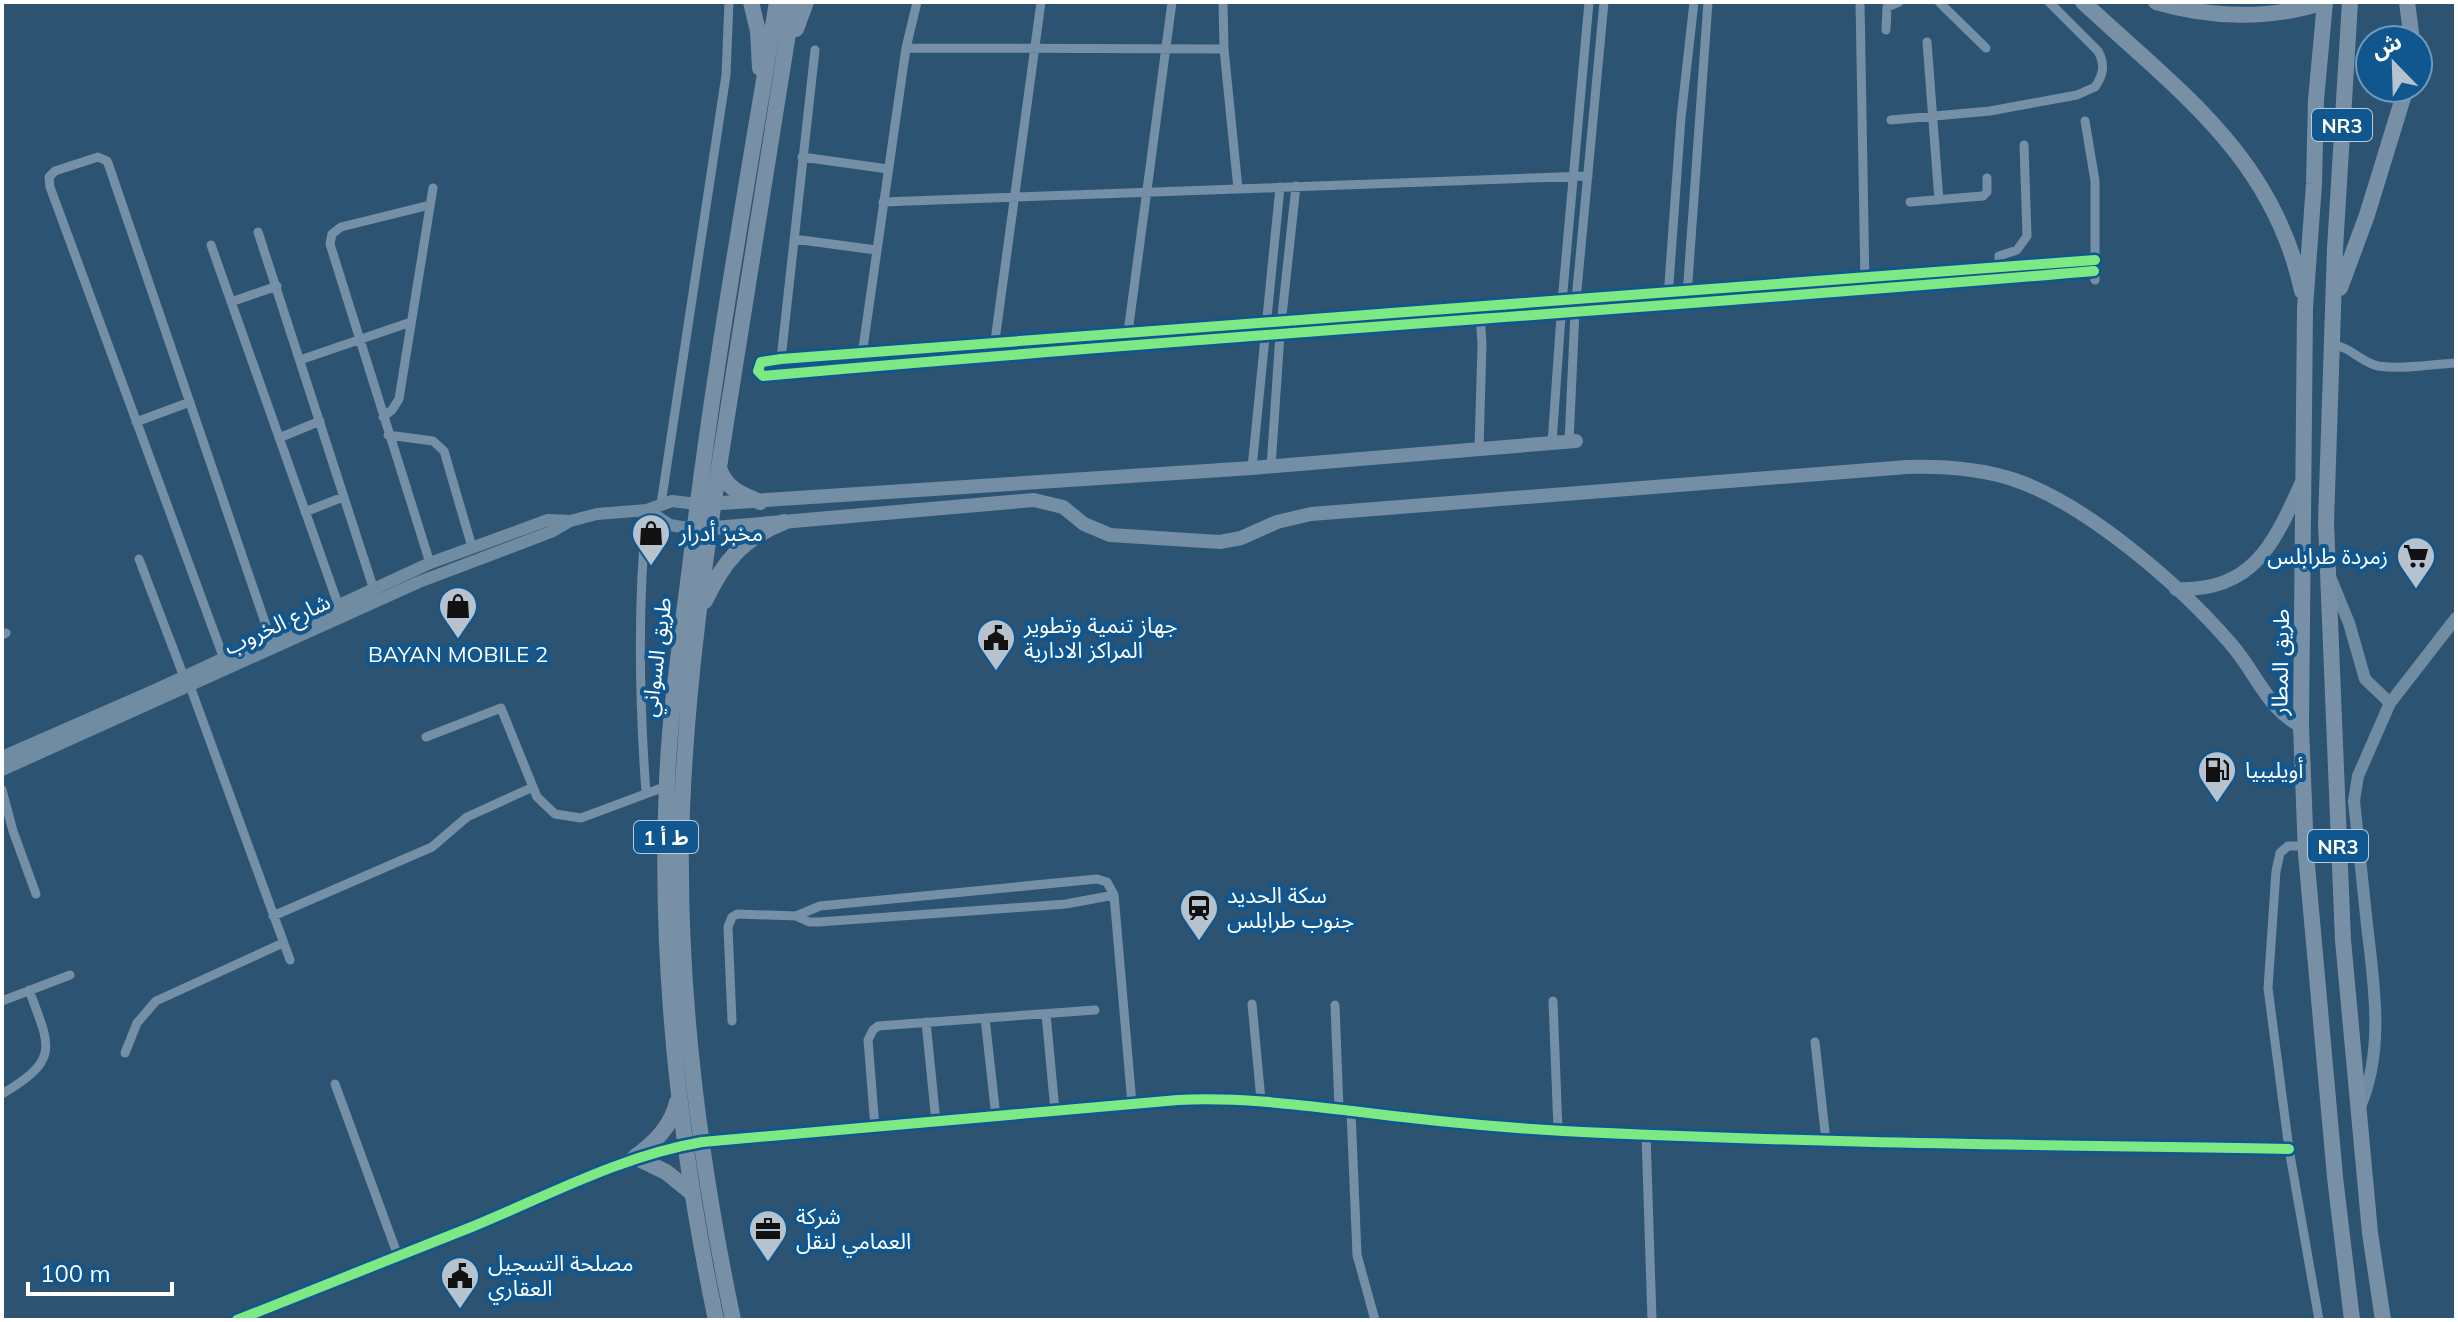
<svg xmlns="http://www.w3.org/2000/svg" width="2458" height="1322" font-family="Mulish,'Noto Sans Arabic',sans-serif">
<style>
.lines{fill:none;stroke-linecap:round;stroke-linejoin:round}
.street{stroke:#748fa6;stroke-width:9}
.secondary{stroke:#708ca2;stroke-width:12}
.primary{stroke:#748ea5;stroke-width:14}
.highway{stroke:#7890a5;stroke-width:16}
.cycleway-casing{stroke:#10568f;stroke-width:15}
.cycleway{stroke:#7ce984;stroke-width:10}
.labels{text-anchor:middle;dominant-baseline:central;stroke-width:8;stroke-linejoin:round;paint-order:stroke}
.shield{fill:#10568f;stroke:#b7ccdd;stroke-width:2}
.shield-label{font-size:20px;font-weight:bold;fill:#fff}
.poi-label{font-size:22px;fill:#fff;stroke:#10568f;text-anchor:start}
.street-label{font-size:22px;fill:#fff;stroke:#10568f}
</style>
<rect width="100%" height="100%" fill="#2d5372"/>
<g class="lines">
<path class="street" d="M 1223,2 L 1224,49 L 1238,189
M 1860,2 L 1865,284
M 1939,2 L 1986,48
M 1886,30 L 1887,7 L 1899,2
M 1927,42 L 1939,200
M 906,48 L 1224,49
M 1891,120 L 1990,111 L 2077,95 L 2095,87 C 2104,74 2105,64 2098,51 L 2049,2
M 2085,121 L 2095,181 L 2095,280
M 802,157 L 888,169
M 883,202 L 1588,176
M 1910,202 L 1983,196 L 1987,192 L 1987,178
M 430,205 L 341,227 L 332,234 L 330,244 L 430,563
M 258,232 L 373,587
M 794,239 L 876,250
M 211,245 L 338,604
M 2094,271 C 1651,309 1207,336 763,376 L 758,371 L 761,362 L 781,359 L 2095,260
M 1999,272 L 1999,256 L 2017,250 L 2027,236 L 2024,145
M 1687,295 L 1708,2
M 1668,297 L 1681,118 L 1694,2
M 231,302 L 277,286
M 1127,340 L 1172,2
M 2332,345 C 2350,346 2360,362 2378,366 C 2402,370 2432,364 2456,363
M 994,348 L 1041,2
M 862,355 L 906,48 L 917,2
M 781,359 L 815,50
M 300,360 L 411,322
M 383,417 L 392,410 L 399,399 L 433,188
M 136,422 L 190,402
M 388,435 L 433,441 L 444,451 L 472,547
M 279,438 L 320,421
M 1569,442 L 1575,311 L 1604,2
M 1552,443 L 1562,302 L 1589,2
M 1479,448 L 1482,345 L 1480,312
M 1271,467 L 1280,334 L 1296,186
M 1252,468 L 1280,187
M 661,504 L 726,75 L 729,2
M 305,512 L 343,497
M 139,559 L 184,677
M 2,635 L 6,633
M 224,659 L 50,187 L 49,177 L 55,171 L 98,157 L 107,161 L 109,166 L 270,637
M 190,686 L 290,960
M 426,737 L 501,708 L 537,797 L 555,814 L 581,818 L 667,786
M 2,790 L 13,831 L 36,894
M 646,793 C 639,697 637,605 647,510
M 2305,846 L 2288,846 L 2280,853 L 2276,871 L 2268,988 L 2289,1149 L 2319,1320
M 273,916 L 432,847 L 467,817 L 533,787
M 796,916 L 820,906 L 1097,879 L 1107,882 L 1114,895 L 1132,1104
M 2,1001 L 70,975
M 1553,1001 L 1558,1130
M 1252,1004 L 1261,1100
M 1335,1005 L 1339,1109
M 1046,1014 L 1055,1111
M 985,1018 L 996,1117
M 732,1021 L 728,927 L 732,917 L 737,914 L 796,916 L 809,922 L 819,922 L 1066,904 L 1114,895
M 926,1022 L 936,1122
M 1815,1042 L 1826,1141
M 125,1053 L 137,1023 L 156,1001 L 283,943
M 335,1084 L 398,1256
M 2,1094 C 61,1059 50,1047 29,990
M 1351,1111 L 1357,1255 L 1375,1320
M 875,1128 L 868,1040 L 873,1030 L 878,1026 L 1095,1010
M 1646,1134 L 1652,1320
M 702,1142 L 1178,1100 C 1237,1097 1293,1104 1352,1111 C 1422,1120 1493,1127 1563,1131 C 1805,1143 2047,1145 2289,1149"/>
<path class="secondary" d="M 647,510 L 670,525 L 694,529
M 2331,579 L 2349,623 L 2365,679 L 2390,703
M 2,757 L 155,690 L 430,563 L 548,520 L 570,521
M 2,770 L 419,582 L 551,532 L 570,521 L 597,514 L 647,510 L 672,501 L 697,504
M 2359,1109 C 2385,1052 2374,985 2367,925 C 2363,884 2358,842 2354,801 L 2358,776 L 2390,703 L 2456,618
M 237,1320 L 474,1226 L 635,1157 L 691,1144"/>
<path class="primary" d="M 706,504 L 1252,468 L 1576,441
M 703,529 L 1034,500 L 1063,507 L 1084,524 L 1110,535 L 1220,542 L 1241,538 L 1277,522 L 1311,514 L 1907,467 C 1943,466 1979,468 2015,480 C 2088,505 2181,586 2231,644 C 2257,674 2266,707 2301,726
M 2176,589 C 2254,592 2274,543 2302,482"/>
<path class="highway" d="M 751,2 L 758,31 L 760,68
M 2083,2 C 2178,91 2273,156 2302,291
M 2156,2 C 2211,18 2270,20 2324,2
M 2325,2 L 2316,100 L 2314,184 L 2305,308 L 2301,726 L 2306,854 L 2335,1177 L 2352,1320
M 2350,2 L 2335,249 L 2326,523 L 2343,940 L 2370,1233 L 2383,1320
M 2407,2 L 2412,40
M 796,29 L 806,2
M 2340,288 L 2367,215 L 2406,88
M 719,468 C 726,489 741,494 760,502
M 705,601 C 723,562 743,538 784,522
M 635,1157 C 654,1143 672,1126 677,1102
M 635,1157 L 666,1172 L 692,1193
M 716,1320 C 679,1144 659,963 667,782 C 670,704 683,628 692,550 C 714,367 747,184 777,2
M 733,1320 C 700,1163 679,1003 681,843 C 684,691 707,541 731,391 C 752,262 772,132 793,2"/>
<defs>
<path id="cycleway" d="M 2094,271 C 1651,309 1207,336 763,376 L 758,371 L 761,362 L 781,359 L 2095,260
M 237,1320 C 316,1288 395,1258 474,1226 C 549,1195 621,1156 702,1142 L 1178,1100 C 1237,1097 1293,1104 1352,1111 C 1422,1120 1493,1127 1563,1131 C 1805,1143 2047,1145 2289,1149"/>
</defs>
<use href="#cycleway" class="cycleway-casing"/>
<use href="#cycleway" class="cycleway"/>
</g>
<defs>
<symbol id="shop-pin" viewBox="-11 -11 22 30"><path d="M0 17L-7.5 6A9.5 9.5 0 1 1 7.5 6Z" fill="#b6c3ce" stroke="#10568f"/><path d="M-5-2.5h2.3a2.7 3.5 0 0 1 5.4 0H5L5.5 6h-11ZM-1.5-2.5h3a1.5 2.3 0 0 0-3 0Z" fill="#111"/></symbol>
<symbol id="supermarket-pin" viewBox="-11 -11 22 30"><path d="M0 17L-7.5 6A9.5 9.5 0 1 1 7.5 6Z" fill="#b6c3ce" stroke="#10568f"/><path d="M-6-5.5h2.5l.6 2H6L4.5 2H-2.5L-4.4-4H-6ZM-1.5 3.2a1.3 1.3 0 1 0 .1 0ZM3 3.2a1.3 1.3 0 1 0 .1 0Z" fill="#111"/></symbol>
<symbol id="civic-pin" viewBox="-11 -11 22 30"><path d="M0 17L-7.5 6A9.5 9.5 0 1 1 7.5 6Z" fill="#b6c3ce" stroke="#10568f"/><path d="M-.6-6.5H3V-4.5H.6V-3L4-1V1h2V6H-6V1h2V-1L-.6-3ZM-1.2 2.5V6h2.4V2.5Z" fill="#111"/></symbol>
<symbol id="fuel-pin" viewBox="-11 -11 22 30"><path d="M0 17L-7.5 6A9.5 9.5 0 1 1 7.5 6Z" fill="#b6c3ce" stroke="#10568f"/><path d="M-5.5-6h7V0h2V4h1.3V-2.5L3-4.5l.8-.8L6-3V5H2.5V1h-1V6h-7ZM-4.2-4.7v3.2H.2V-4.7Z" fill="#111"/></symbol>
<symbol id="station-pin" viewBox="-11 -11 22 30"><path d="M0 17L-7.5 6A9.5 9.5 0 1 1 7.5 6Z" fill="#b6c3ce" stroke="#10568f"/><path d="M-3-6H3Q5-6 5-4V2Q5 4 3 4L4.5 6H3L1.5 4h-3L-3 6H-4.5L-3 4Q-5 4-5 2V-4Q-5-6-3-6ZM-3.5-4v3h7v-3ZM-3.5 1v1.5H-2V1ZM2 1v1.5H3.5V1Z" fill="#111"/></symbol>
<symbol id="office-pin" viewBox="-11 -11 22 30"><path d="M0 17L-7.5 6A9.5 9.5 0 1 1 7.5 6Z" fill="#b6c3ce" stroke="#10568f"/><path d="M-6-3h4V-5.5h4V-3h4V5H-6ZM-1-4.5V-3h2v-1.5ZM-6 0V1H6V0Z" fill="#111"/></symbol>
</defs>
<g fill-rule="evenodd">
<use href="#shop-pin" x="629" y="511" width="44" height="60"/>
<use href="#supermarket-pin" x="2394" y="534" width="44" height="60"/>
<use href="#shop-pin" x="436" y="584" width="44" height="60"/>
<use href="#civic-pin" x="974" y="616" width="44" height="60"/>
<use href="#fuel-pin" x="2195" y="748" width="44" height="60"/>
<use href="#station-pin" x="1177" y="886" width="44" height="60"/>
<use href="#office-pin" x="746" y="1207" width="44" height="60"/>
<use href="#civic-pin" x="438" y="1254" width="44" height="60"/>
</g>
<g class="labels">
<g class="shield">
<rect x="2312" y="109" width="60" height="32" rx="6"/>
<rect x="634" y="821" width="64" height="32" rx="6"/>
<rect x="2308" y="830" width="60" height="32" rx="6"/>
</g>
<g class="shield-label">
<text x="2342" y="125">NR3</text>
<text x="666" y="837">ط أ 1</text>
<text x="2338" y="846">NR3</text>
</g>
<g class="poi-label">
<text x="679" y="533">مخبز أدرار</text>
<text x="2388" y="556" text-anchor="end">زمردة طرابلس</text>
<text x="1024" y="625">جهاز تنمية وتطوير<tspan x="1024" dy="25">المراكز الادارية</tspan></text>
<text x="458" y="654" text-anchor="middle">BAYAN MOBILE 2</text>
<text x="2245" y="770">أويليبيا</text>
<text x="1227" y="895">سكة الحديد<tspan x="1227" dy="25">جنوب طرابلس</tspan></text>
<text x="796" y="1216">شركة<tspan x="796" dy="25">العمامي لنقل</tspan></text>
<text x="488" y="1263">مصلحة التسجيل<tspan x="488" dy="25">العقاري</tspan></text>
</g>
<g class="street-label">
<text transform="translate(277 624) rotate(-25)">شارع الخروب</text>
<text transform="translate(656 657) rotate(-83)">طريق السواني</text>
<text transform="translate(2280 662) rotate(-89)">طريق المطار</text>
</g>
</g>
<rect width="2458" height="1322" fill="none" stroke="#ffffff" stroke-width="8"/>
<g transform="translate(2394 64) rotate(337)"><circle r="38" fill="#10568f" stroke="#709abc" stroke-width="2"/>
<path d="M0-6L14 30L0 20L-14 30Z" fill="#b6c3ce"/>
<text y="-12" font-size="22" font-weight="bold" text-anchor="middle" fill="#ffffff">ش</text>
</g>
<path d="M28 1282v12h144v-12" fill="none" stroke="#ffffff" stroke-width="4"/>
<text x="40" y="1282" font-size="24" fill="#ffffff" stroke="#10568f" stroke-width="6" paint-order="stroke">100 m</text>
</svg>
